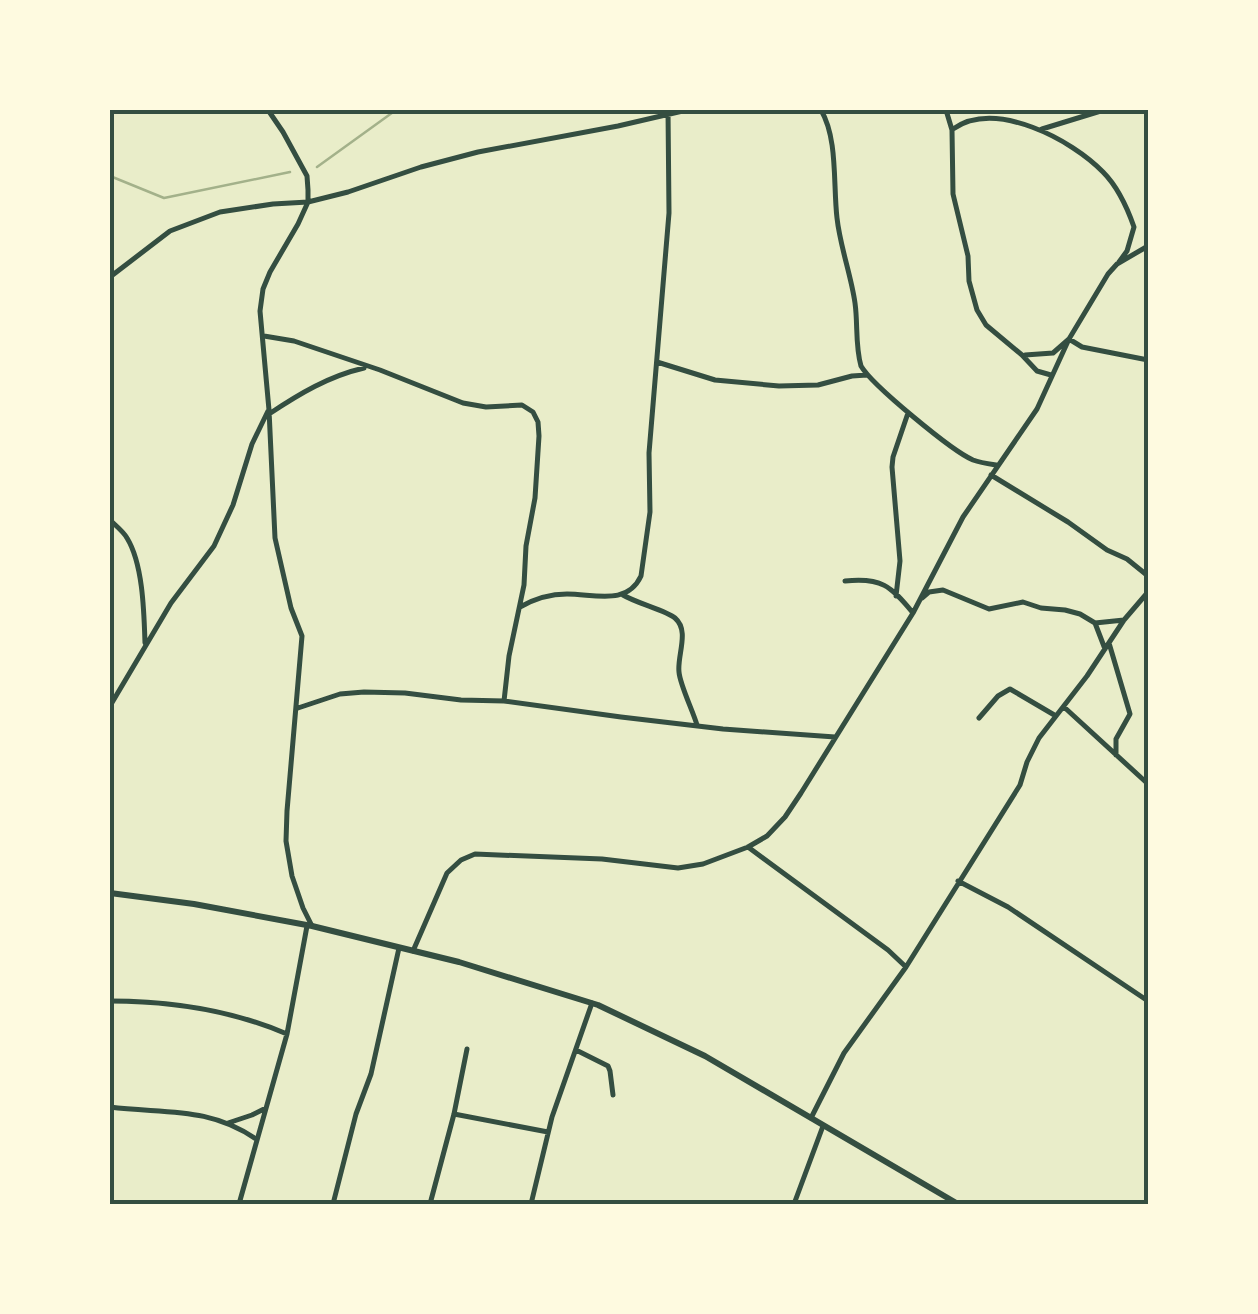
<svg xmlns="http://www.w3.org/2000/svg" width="1258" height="1314" font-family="'Titillium Web',sans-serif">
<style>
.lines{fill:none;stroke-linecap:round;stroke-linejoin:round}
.stream{stroke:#a3b18a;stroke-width:2.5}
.minor{stroke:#344e41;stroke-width:5}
.tertiary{stroke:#344e41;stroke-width:6}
.neatline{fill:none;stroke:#344e41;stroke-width:4}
</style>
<rect width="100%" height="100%" fill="#e9edc9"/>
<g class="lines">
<path class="stream" d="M 317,167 L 396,110
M 110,176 L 164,198 L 290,172"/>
<path class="minor" d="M 268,110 L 283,132 L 307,176 L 308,190 L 308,202 L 298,224 L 270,272 L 263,289 L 260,311 L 269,410 L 275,538 L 291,608 L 302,636 L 287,811 L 286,841 L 292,876 L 303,908 L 312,926
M 821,110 C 838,139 833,184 837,218 C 840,246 851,275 855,303 C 858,324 855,345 861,366 C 872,385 952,451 973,460 C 981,463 990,464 997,465
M 946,110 L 952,130 L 953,194 L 968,256 L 969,281 L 977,310 L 986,325 L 1022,355 L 1037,371 L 1051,375
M 953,129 C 996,99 1072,140 1103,172 C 1118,187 1127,207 1134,227 L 1127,251 L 1119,262
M 1042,129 L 1104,110
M 110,277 L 170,231 L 220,212 L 273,204 L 308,202 L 348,192 L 421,167 L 478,152 L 618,126 L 687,110
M 264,336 L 294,341 L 380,370 L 463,403 L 486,407 L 522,405 L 533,412 L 538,422 L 539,436 L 535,498 L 526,546 L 524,585 L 509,656 L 504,701
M 1025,355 L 1053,353 L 1069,339 L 1082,347 L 1148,360
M 657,362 L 715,380 L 779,386 L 818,385 L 852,376 L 867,375
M 269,414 C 299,394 329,376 364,368
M 991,475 L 1068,522 L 1107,550 L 1127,559 L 1148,576
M 110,520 C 116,526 123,531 127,538 C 143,564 144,612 145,643
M 845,581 C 881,577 891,586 913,613
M 623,595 C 636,603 667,611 675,618 C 690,631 677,655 679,672 C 680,685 693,711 697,725
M 896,596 L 900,561 L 892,467 L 893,457 L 908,413
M 922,598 L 929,592 L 943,590 L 989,609 L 1023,602 L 1041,608 L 1065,610 L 1080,614 L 1095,623 L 1105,649
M 520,607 C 534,599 551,594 567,594 C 595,594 627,606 641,576 L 650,512 L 649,453 L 669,213 L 668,110
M 1095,623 L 1124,620
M 1109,643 L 1130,714 L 1116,739 L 1116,755
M 110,706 L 171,603 L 214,546 L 233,505 L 252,444 L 268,411
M 1064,707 L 1148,784
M 298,708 L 340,694 L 364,692 L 405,693 L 461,700 L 504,701 L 621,717 L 723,729 L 835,737
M 979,718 L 998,696 L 1010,689 L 1056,716
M 748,847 L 888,950 L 906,967
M 958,881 L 1008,907 L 1148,1001
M 413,951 L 447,873 L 461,860 L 475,854 L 602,859 L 678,868 L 703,864 L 748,847 L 767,836 L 785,817 L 801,793 L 913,613 L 963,517 L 1037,409 L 1069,339 L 1108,274 L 1117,264 L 1148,246
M 110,1001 C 170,1001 231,1010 287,1034
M 576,1050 L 608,1066 L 610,1071 L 613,1095
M 110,1107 C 164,1114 208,1106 256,1139
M 454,1114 L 548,1132
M 811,1118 L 844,1053 L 906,967 L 1020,785 L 1027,762 L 1039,738 L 1087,676 L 1124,620 L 1148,592
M 228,1123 L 252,1115 L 266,1108
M 239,1204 L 287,1034 L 307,926
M 333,1204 L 356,1114 L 371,1074 L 399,948
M 430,1204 L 454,1114 L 467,1049
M 531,1204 L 552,1117 L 592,1003
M 794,1204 L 823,1126"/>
<path class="tertiary" d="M 110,893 L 194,904 L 312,926 L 459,962 L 598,1005 L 705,1056 L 958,1204"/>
</g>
<rect width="1258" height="1314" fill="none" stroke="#fefae0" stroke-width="225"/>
<rect x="112" y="112" width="1034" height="1090" class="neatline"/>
</svg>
